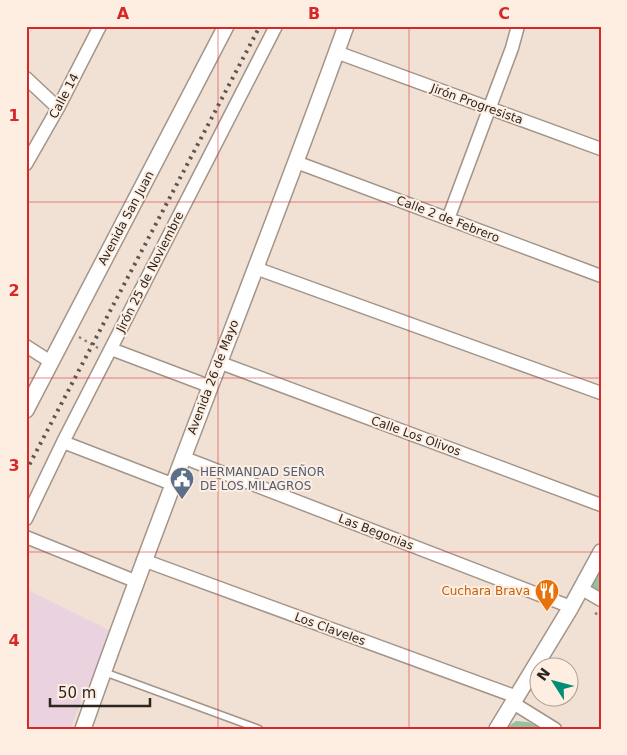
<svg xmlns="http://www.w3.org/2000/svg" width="627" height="755" font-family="'DejaVu Sans',sans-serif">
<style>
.industrial{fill:#ead3de}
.green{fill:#92c2a1}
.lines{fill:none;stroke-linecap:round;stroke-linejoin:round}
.service-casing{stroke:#a39589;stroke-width:9}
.minor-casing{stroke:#a39589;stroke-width:15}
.tertiary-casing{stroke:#a39589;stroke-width:18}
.path{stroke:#877d75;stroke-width:2.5;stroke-dasharray:2.5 4;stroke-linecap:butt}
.service{stroke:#fff;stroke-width:6}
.minor{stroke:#fff;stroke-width:12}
.tertiary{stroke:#fff;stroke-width:15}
.rail{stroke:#5d554e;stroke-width:4;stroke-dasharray:2.5 5;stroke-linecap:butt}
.grid{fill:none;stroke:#d62828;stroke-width:1;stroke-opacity:0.55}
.labels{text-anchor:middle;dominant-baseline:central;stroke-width:4;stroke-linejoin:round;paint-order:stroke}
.street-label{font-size:12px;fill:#2c2621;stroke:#feeee2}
.service-label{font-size:12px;fill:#4e5e75;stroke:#feeee2;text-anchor:start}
.food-label{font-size:12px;fill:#c56008;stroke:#feeee2;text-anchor:end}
.neatline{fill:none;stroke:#d62828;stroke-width:2}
.grid-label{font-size:16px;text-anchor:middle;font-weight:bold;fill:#d62828}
</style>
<rect width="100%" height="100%" fill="#f1e1d5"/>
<path class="industrial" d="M 26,589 L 111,631 L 70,729 L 26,729 Z"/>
<path class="green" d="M 601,569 L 601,593 L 590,587 Z
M 516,721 L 528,722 L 542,729 L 504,729 Z"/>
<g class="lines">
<defs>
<path id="service" d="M 104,672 L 259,729"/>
<path id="minor" d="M 336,52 L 601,149
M 26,78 L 58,108
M 296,162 L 601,276
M 26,164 L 58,108 L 100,26
M 448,219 L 512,48 L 518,26
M 255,268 L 601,393
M 26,346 L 51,362
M 111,349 L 209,386
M 218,362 L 601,505
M 63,442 L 172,484
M 182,457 L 571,607
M 26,519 L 63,442 L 276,26
M 26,537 L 135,581
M 143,560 L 517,697
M 582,589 L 601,600
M 513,703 L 555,729"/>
<path id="tertiary" d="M 26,410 L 226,26
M 83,729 C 166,493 261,262 346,26
M 497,729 L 571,607 L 601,552"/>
</defs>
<use href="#service" class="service-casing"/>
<use href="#minor" class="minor-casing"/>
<use href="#tertiary" class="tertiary-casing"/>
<path class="path" d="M 79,337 L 98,348
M 595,613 L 601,616"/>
<use href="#service" class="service"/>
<use href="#minor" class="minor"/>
<use href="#tertiary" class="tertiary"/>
<path class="rail" d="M 26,471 L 260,26"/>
</g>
<path class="grid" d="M 218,26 L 218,729M 409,26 L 409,729M 26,202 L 601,202M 26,378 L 601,378M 26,552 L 601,552"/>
<defs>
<symbol id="civic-pin" viewBox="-11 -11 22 30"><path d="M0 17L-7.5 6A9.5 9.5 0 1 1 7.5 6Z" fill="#5c6f8a" stroke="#feeee2"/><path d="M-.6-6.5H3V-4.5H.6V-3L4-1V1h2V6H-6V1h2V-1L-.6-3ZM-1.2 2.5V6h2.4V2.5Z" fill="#fff"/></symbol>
<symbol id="restaurant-pin" viewBox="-11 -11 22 30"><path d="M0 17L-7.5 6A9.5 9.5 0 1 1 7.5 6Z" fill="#e8710a" stroke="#feeee2"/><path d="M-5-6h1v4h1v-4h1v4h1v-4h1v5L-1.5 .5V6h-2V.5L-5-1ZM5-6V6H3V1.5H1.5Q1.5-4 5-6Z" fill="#fff"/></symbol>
</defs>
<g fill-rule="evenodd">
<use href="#civic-pin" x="168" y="465" width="28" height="38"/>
<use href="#restaurant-pin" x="533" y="577" width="28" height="38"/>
</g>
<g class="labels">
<g class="street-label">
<text transform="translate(64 96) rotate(-62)">Calle 14</text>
<text transform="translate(477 104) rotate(20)">Jirón Progresista</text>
<text transform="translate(126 218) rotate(-62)">Avenida San Juan</text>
<text transform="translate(448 219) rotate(21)">Calle 2 de Febrero</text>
<text transform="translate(150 272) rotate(-63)">Jirón 25 de Noviembre</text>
<text transform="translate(213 377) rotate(-69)">Avenida 26 de Mayo</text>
<text transform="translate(416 436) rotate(20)">Calle Los Olivos</text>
<text transform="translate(376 532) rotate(21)">Las Begonias</text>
<text transform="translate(330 629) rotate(20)">Los Claveles</text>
</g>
<g class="service-label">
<text x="200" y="472">HERMANDAD SEÑOR<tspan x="200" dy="14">DE LOS MILAGROS</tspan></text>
</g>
<g class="food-label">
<text x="530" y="591">Cuchara Brava</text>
</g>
</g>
<rect width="627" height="755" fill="none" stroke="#feeee2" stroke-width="55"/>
<g transform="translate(554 682) rotate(306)"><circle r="24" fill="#feeee2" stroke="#aa9e95"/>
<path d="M0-4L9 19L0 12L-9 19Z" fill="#018d74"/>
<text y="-8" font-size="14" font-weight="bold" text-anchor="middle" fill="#2c2621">N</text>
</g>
<path d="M50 698v8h100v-8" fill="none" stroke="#2c2621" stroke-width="2.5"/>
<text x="58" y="698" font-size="15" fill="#2c2621" stroke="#feeee2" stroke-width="4" paint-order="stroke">50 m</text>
<rect x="28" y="28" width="572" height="700" class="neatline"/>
<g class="grid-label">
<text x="123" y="19">A</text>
<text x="314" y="19">B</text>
<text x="504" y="19">C</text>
<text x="14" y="121">1</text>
<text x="14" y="296">2</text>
<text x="14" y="471">3</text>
<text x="14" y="646">4</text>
</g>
</svg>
